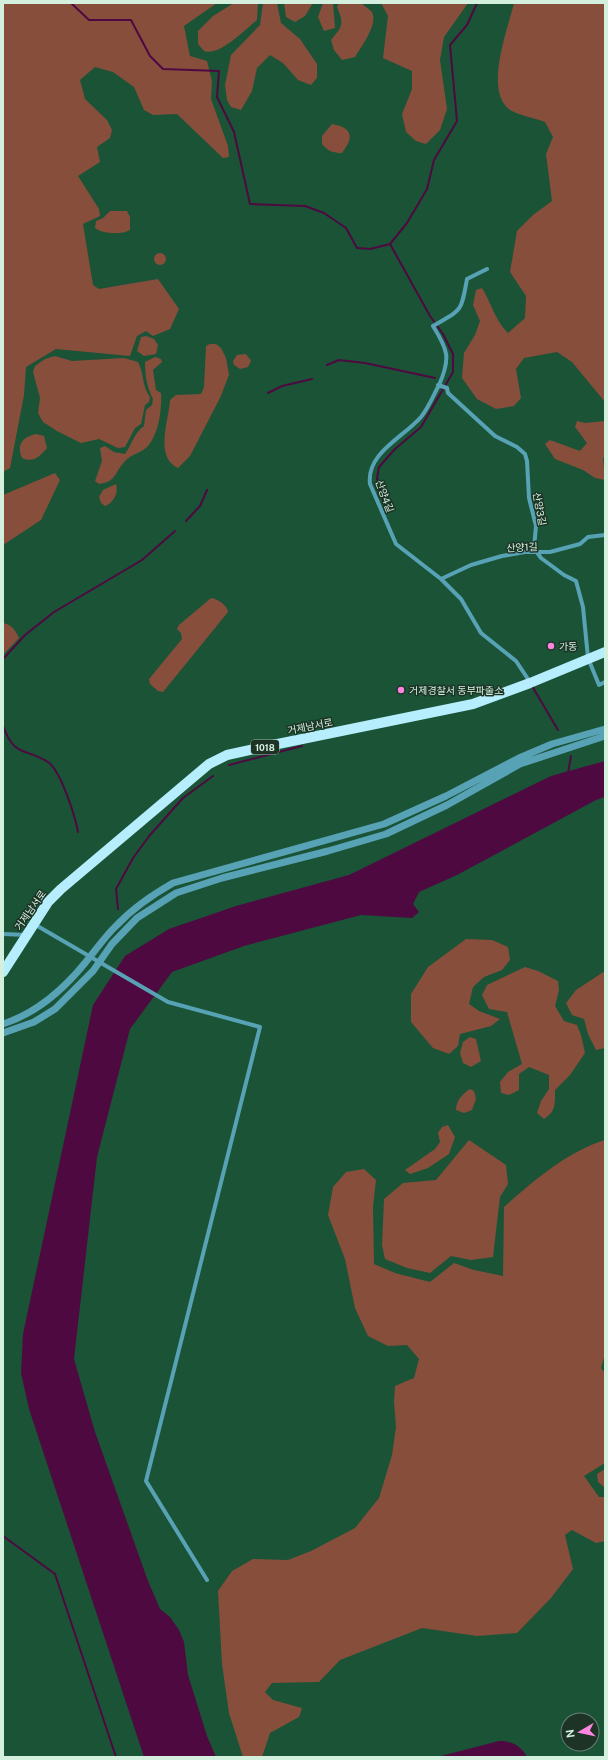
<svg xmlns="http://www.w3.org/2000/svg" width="608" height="1760" font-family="'Public Sans','Noto Sans KR',sans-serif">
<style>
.green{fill:#884e3c}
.water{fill:#4e0941}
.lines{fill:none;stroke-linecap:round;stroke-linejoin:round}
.stream{stroke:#4e0941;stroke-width:2}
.minor{stroke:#58a2b6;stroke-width:4}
.tertiary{stroke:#58a2b6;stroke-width:7}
.primary{stroke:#b7eefe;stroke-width:10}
.poi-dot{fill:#fe85e0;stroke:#1c3326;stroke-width:1.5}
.labels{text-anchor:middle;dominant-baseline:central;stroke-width:3;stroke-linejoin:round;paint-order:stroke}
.shield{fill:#1c3326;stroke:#9cb7a7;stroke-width:1}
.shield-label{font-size:9px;font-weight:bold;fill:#d3f0de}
.street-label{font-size:10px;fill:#d3f0de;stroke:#1c3326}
.poi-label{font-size:10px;fill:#d3f0de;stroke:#1c3326;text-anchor:start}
</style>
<rect width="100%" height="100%" fill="#1a5336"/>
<path class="green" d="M 3,3 L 217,3 L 184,26 L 190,56 L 207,61 L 212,81 L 211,99 L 228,146 L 229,157 L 223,158 L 177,114 L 153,115 L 144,110 L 134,87 L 113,72 L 95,67 L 80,80 L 85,99 L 107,120 L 112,130 L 110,138 L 97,147 L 100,162 L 78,176 L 99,209 L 100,216 L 83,224 L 93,285 L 99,289 L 158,279 L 179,309 L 170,329 L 153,336 L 146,331 L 137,336 L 130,356 L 56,349 L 26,367 L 24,395 L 10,468 L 3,472 L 4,436 L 3,434 Z
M 234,3 L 258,3 L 257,20 C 246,29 219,57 204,51 C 202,49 200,46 198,44 L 198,31 L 213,16 Z
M 263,3 L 277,3 L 281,23 L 300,39 L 317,64 L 317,78 L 311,85 L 298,80 L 283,63 L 270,55 L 257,68 L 252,91 L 241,110 L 231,107 L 227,100 L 225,85 L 231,55 L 260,25 Z
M 284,3 L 313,3 L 305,16 L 295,22 L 286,17 Z
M 323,3 L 333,3 L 335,28 L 324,31 L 318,17 Z
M 339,3 L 361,3 C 364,6 368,8 371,11 C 380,22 361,47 355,57 L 342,60 L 334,50 L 331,40 C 343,26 344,24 337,7 Z
M 381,3 L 468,3 L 444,37 L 440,60 L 447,109 L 440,130 L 426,144 L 416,141 L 406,132 L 402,114 L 412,89 L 412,71 L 383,58 L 388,16 Z
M 514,3 L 605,3 L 605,402 L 572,362 L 557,352 L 524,358 L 516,369 L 521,398 L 514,406 L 496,409 L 477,399 L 462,378 L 464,353 L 475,335 L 480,321 L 473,305 L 476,290 L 482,288 C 492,304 494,319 508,333 L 525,318 L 526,296 L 510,272 L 517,231 L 533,215 L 552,201 L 546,154 L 553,137 L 545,122 C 534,118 522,116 512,111 C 482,94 508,29 514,3 Z
M 332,124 C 353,128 354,137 342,153 C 333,153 328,151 322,144 L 322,136 Z
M 110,211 L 127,211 L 130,217 L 130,230 C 121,235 103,234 95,228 L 96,221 L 103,218 Z
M154 259a6 6 0 1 1 12 0a6 6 0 1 1-12 0Z
M 146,336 L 154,339 L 158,345 L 156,354 L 144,356 L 137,351 L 141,337 Z
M 210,344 L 216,344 L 221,348 L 226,358 L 229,375 L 220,398 L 190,456 L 178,468 C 154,457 169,420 170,400 L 176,395 L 201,394 L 204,387 L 206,346 Z
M 246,354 L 251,361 L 248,367 L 240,369 L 234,365 L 233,361 L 237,355 Z
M 55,356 L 72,361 L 124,358 L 138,362 C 144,373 142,387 150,397 L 149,402 L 145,405 L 141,424 L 135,428 L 125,447 L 118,448 L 99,439 L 81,443 L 57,431 L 43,422 L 38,413 L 40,398 L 33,372 L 35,366 L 45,359 Z
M 155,357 L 161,359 L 162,362 L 153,370 L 156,390 L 161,393 C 162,408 159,433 148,446 C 142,453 131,454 125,461 C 115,471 117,482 99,484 L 95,481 L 102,461 L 100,448 L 105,446 L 114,452 L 125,454 C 132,444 134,433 144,426 L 146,410 L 152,405 L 153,399 C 147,387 145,376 145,362 Z
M 577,421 L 585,423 L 605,421 L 605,457 L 603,458 L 605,480 L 595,478 L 583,470 L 555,459 L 545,444 L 550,440 L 580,451 L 587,443 L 575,427 Z
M 36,434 L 44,436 L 47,448 C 39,457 34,463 22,458 C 16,444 23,437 36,434 Z
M 55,473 L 60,480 L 41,520 L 3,545 L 3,495 Z
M 116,484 C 119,493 113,503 105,506 L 101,503 L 99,497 L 103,490 Z
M 211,598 C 218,599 227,605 228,612 L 163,692 L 158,691 L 150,684 L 149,679 L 182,639 L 181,633 L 177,629 L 179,625 Z
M 3,623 C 11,624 16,631 19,638 L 3,655 Z
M 466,939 L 492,940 L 508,947 L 510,960 L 502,970 L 484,977 L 473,987 L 469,1004 L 479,1011 L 500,1019 L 491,1026 L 460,1034 L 458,1046 L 449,1054 L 433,1048 L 411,1022 L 411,994 L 428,967 Z
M 525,967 L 538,971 L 558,981 L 559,990 L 555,1006 L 564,1021 L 577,1025 L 581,1035 L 585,1053 L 570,1075 L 555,1090 C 555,1103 556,1112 544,1119 L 537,1113 L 541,1101 L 549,1089 L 549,1075 L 529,1067 L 519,1074 L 519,1090 L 509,1095 L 501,1093 L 500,1082 L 508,1072 L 522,1064 L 507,1012 L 489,1009 L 482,995 L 487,985 Z
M 605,971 L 605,1048 L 596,1050 L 588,1034 L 584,1019 L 572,1015 L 566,1003 L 576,990 Z
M 470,1037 L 476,1039 L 481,1061 L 471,1067 L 463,1063 L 460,1053 L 463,1042 Z
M 470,1089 L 474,1091 L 476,1099 L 472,1110 L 464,1113 L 456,1110 C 456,1101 462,1094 470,1089 Z
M 448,1125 L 455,1137 L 449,1154 L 428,1168 L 410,1174 L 405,1170 L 435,1149 L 440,1142 L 438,1133 L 442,1127 Z
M 469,1140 L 506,1165 L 508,1184 L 500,1197 L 493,1257 L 471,1260 L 451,1256 L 430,1273 L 407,1268 L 385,1259 L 382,1245 L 384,1199 L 403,1183 L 436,1180 Z
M 605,1140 L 605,1354 L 601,1368 L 605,1373 L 605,1463 L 584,1476 L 599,1497 L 605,1497 L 605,1541 L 596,1543 L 572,1530 L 565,1535 L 573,1569 L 551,1598 L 517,1633 L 477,1636 L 422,1628 L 340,1660 L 319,1682 L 272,1683 L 265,1692 L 273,1700 L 302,1708 L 299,1717 L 270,1733 L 262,1757 L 243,1757 L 229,1713 L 222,1664 L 218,1591 L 232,1571 L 253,1559 L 288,1560 L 311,1551 L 355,1528 L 379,1498 L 392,1455 L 396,1427 L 394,1402 L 395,1386 L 414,1378 L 419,1359 L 407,1345 L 388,1346 L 368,1336 L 355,1308 L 345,1259 L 328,1215 L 333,1187 L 346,1172 L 364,1169 L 376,1180 L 373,1207 L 374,1264 L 395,1273 L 430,1282 L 454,1263 L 474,1270 L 503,1276 L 504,1207 C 532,1182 568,1151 605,1140 Z
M 605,1469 L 605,1488 L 598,1482 L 597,1474 Z"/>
<path class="water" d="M 605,761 L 605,797 L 596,800 L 457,875 L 419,892 L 413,904 L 419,912 L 412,918 L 361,915 L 244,946 L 172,972 L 130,1029 L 97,1157 L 74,1359 L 95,1432 L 148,1581 L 160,1609 L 170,1617 L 179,1630 L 184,1642 L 188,1675 L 207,1736 L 216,1757 L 144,1757 L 29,1409 L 21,1373 L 23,1334 L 93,1005 L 125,956 L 169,929 L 236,906 L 349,875 L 551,776 Z
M 499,1741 C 511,1741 521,1745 527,1757 L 437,1757 Z"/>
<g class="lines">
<path class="stream" d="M 71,3 L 89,20 L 131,20 L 150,56 L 163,69 L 219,71 L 217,97 L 234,132 L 250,204 L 305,206 L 324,213 L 346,228 L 357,248 L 370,249 L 390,244
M 327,365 L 339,360 L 365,363 L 435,378
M 268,393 L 282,386 L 312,379
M 384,504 L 377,479 L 379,467 L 395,449 L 421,427 L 453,372 L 453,354 L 443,334 L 430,316 L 390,244 L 407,223 L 427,189 L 434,160 L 457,121 L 450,45 L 467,25 L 477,3
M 186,521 L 200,506 L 207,490
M 3,659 L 25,635 L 54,612 L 142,560 L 175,531
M 532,686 L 558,730
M 3,726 C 15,758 24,747 48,762 C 61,771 75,816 78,832
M 229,765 L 302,746
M 568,773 L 571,756
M 118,909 L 116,889 L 133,858 L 150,835 L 183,798 L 213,776
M 3,1536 L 55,1574 L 116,1757"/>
<path class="minor" d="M 487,269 L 467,279 C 461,313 462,309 433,326 C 448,350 451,358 439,385 C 433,396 429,407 421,417 C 404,437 366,453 370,484 L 396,544 L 441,579 L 461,599 L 481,633 L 516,661 L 530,682
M 438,385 L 447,388 L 448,393 L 495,436 L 517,447 L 525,454 L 527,461 L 529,498 L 536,526 L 534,548 L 541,558 L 564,575 L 576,581 L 583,607 L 588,658 L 599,685 L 605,682
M 441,579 L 471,565 L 502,556 L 525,552 L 550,552 L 580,544 L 588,537 L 605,535
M 34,924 L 168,1002 L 260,1027 L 146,1481 L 207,1580
M 3,934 L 27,935"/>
<path class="tertiary" d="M 3,1024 C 37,1013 63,990 85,963 C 96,950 105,936 117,925 C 134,907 152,895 173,883 L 384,824 L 446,796 L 519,758 L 552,744 L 605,729
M 3,1033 L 34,1022 L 55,1009 L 93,971 L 112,944 L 137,918 L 176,893 L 222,878 L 328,851 L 386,834 L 447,805 L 520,764 L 605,736"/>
<path class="primary" d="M 3,972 L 48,902 L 61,889 L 209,764 L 227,755 L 268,746 L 473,704 L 530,683 L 605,652"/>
</g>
<g class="poi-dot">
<circle cx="551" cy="646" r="4"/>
<circle cx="401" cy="690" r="4"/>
</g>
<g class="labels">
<rect class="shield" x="251" y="740" width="28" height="14" rx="3"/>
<g class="shield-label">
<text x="265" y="747">1018</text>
</g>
<g class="street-label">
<text transform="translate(385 496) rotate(69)">산양4길</text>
<text transform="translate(540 509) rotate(80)">산양3길</text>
<text transform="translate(522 547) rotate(-3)">산양1길</text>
<text transform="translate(310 726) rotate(-11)">거제남서로</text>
<text transform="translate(30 910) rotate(-55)">거제남서로</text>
</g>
<g class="poi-label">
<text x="559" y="646">가동</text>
<text x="409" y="690">거제경찰서 동부파출소</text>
</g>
</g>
<rect width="608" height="1760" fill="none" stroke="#d3f0de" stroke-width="8"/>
<g transform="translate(580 1732) rotate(261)"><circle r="19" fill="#1c3326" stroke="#657f70"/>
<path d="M0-3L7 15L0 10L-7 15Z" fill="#fe85e0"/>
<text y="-6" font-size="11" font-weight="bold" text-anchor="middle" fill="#d3f0de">N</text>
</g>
</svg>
